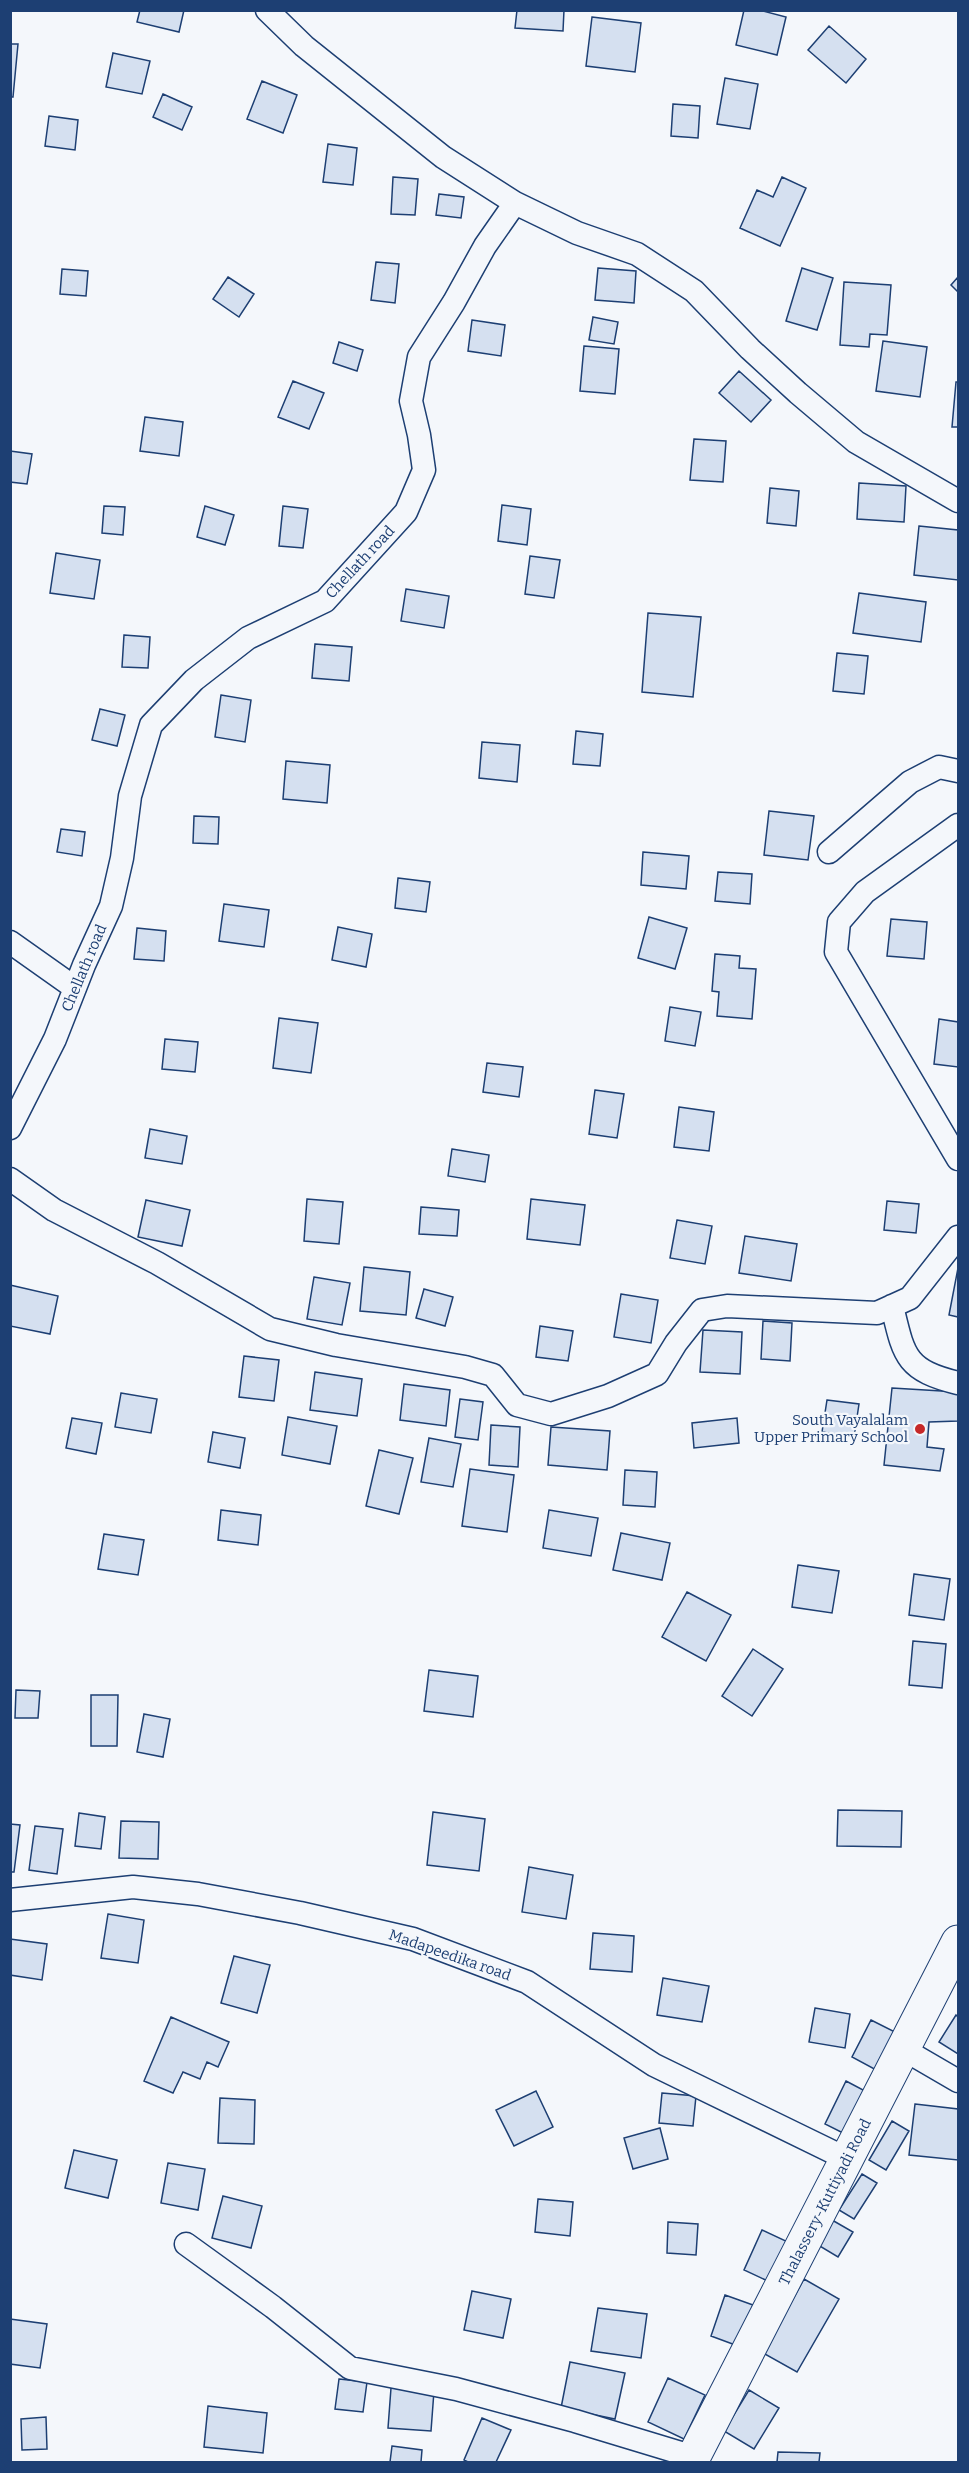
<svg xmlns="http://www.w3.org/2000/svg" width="969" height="2473" font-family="Bitter,serif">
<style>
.building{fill:#d5e0f0;stroke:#1d3f73;stroke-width:1.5}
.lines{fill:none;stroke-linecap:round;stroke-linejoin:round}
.minor-casing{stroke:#1d3f73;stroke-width:25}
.primary-casing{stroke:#1d3f73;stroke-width:35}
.minor{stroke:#f4f7fb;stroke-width:22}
.primary{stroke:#f4f7fb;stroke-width:33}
.poi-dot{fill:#c62828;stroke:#f4f7fb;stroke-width:2}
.labels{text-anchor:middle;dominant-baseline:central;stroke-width:4.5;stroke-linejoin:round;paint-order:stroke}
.street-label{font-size:15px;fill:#1d3f73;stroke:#f4f7fb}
.poi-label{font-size:15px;fill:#1d3f73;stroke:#f4f7fb;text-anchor:end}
</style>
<rect width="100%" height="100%" fill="#f4f7fb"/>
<path class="building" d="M 140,10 L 184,10 L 179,32 L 137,22 Z
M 517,10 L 564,10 L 563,31 L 515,28 Z
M 744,10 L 759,10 L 786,17 L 777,55 L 736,45 Z
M 592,17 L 641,23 L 635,72 L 586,66 Z
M 829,26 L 866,59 L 846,83 L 808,50 Z
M 10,44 L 18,44 L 13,97 L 10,97 Z
M 113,53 L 150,61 L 142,94 L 106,87 Z
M 725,78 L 758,84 L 750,129 L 717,124 Z
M 262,81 L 297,95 L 283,133 L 247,119 Z
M 163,94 L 192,107 L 182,130 L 153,117 Z
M 673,104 L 700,106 L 698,138 L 671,136 Z
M 49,116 L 78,120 L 75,150 L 45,146 Z
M 328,144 L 357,148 L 353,185 L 323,182 Z
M 393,177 L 418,179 L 415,215 L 391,214 Z
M 782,177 L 806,188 L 780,246 L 740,228 L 757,190 L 773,197 Z
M 439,194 L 464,197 L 461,218 L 436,215 Z
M 376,262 L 399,264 L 395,303 L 371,300 Z
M 598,268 L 636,271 L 634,303 L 595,300 Z
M 802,268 L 833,278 L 817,330 L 786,321 Z
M 62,269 L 88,271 L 86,296 L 60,294 Z
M 228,277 L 254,294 L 239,317 L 213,299 Z
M 958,277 L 958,292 L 951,285 Z
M 844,282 L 891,285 L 887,335 L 870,334 L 869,347 L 840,345 Z
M 593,317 L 618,322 L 614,344 L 589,340 Z
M 472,320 L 505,325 L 501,356 L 468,351 Z
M 883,341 L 927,347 L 920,397 L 876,391 Z
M 339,342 L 363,350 L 357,371 L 333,363 Z
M 584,346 L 619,349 L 615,394 L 580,391 Z
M 739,371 L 771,400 L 751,422 L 719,393 Z
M 293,381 L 324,393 L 309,429 L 278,417 Z
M 956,382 L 958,382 L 958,427 L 952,427 Z
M 145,417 L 183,422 L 179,456 L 140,451 Z
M 694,439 L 726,441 L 723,482 L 690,480 Z
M 10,451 L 32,454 L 27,484 L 10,482 Z
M 859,483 L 906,486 L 904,522 L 857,519 Z
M 770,488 L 799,491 L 796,526 L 767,523 Z
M 502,505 L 531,509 L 527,545 L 498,541 Z
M 104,506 L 125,507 L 123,535 L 102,533 Z
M 205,506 L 234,515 L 225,545 L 197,537 Z
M 283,506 L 308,509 L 303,548 L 279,546 Z
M 919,526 L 958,530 L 958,580 L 914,575 Z
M 56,553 L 100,560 L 94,599 L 50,593 Z
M 530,556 L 560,560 L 554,598 L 525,594 Z
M 406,589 L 449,596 L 444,628 L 401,621 Z
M 859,593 L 926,602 L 921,642 L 853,633 Z
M 648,613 L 701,617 L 693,697 L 642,692 Z
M 124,635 L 150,637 L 148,668 L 122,667 Z
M 315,644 L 352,647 L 349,681 L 312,678 Z
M 837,653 L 868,656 L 864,694 L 833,691 Z
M 221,695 L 251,700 L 245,742 L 215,737 Z
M 100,709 L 125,715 L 117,746 L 92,740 Z
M 576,731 L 603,734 L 600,766 L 573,764 Z
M 482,742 L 520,745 L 517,782 L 479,778 Z
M 286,761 L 330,765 L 327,803 L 283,799 Z
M 769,811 L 814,816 L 808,860 L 764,855 Z
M 194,816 L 219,817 L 218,844 L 193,843 Z
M 61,829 L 85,832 L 82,856 L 57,852 Z
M 643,852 L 689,856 L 686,889 L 641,885 Z
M 718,872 L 752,874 L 750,904 L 715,901 Z
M 398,878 L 430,882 L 426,912 L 395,908 Z
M 224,904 L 269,910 L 264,947 L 219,941 Z
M 649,917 L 687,928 L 675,969 L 638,958 Z
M 891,919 L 927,922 L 924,959 L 887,956 Z
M 338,927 L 372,934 L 366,967 L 332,960 Z
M 137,928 L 166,931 L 164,961 L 134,959 Z
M 715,954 L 740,956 L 739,968 L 756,969 L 752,1019 L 717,1016 L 719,992 L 712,991 Z
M 670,1007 L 701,1012 L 695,1046 L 665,1041 Z
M 279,1018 L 318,1023 L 311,1073 L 273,1068 Z
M 939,1019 L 958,1022 L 958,1067 L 934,1064 Z
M 165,1039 L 198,1042 L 195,1072 L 162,1069 Z
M 487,1063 L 523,1067 L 519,1097 L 483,1092 Z
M 595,1090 L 624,1094 L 617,1138 L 589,1134 Z
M 679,1107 L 714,1112 L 709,1151 L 674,1147 Z
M 150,1129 L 187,1136 L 182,1164 L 145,1158 Z
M 452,1149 L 489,1155 L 485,1182 L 448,1176 Z
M 307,1199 L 343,1202 L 339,1244 L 304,1241 Z
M 531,1199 L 585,1205 L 580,1245 L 527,1239 Z
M 146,1200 L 190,1210 L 182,1246 L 138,1237 Z
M 887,1201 L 919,1204 L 916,1233 L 884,1230 Z
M 421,1207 L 459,1210 L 457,1236 L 419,1234 Z
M 677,1220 L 712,1226 L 705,1264 L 670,1258 Z
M 745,1236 L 797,1244 L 791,1281 L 739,1273 Z
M 364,1267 L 410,1272 L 406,1315 L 360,1311 Z
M 958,1268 L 958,1317 L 949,1315 Z
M 314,1277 L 350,1283 L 342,1325 L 307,1319 Z
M 10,1285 L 58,1296 L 50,1334 L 10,1326 Z
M 424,1289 L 453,1297 L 445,1326 L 416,1318 Z
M 621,1294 L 658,1300 L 651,1343 L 614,1337 Z
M 763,1321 L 792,1323 L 790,1361 L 761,1359 Z
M 540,1326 L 573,1331 L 568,1361 L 536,1357 Z
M 703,1330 L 742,1332 L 740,1374 L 700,1372 Z
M 244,1356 L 279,1360 L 274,1401 L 239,1397 Z
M 315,1372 L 362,1379 L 357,1416 L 310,1410 Z
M 404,1384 L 450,1390 L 446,1426 L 400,1420 Z
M 892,1388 L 958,1392 L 958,1421 L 929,1422 L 927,1447 L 944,1449 L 940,1471 L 884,1465 Z
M 121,1393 L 157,1399 L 151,1433 L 115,1427 Z
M 460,1399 L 483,1402 L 478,1440 L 455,1437 Z
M 827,1400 L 859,1404 L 854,1437 L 822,1432 Z
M 288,1417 L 337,1426 L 330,1464 L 282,1455 Z
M 72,1418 L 102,1423 L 96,1454 L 66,1448 Z
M 737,1418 L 739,1443 L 694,1448 L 692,1423 Z
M 491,1425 L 520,1427 L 518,1467 L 489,1465 Z
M 551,1427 L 610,1431 L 607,1470 L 548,1465 Z
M 213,1432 L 245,1438 L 240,1468 L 208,1462 Z
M 429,1438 L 461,1444 L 453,1487 L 421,1482 Z
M 379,1450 L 413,1458 L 399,1514 L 366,1506 Z
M 470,1469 L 514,1475 L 507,1532 L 462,1526 Z
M 625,1470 L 657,1472 L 655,1507 L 623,1505 Z
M 221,1510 L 261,1515 L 258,1545 L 218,1540 Z
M 549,1510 L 598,1518 L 591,1556 L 543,1548 Z
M 621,1533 L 670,1543 L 662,1580 L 613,1570 Z
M 104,1534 L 144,1540 L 138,1575 L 98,1569 Z
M 798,1565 L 839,1571 L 832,1613 L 792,1607 Z
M 914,1574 L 950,1579 L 944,1620 L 909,1615 Z
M 687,1592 L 731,1615 L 706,1661 L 662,1637 Z
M 913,1641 L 946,1644 L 942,1688 L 909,1685 Z
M 753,1649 L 783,1669 L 752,1716 L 722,1696 Z
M 429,1670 L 478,1676 L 473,1717 L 424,1711 Z
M 16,1690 L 40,1691 L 38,1718 L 15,1718 Z
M 91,1695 L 118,1695 L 117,1746 L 91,1746 Z
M 144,1714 L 170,1719 L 163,1757 L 137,1752 Z
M 838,1810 L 902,1811 L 901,1847 L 837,1846 Z
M 433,1812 L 485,1819 L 479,1871 L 427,1865 Z
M 79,1813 L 105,1817 L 101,1849 L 75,1846 Z
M 121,1821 L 159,1822 L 158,1859 L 119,1858 Z
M 10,1824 L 20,1825 L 14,1872 L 10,1872 Z
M 35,1826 L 63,1829 L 57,1874 L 29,1870 Z
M 529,1867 L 573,1875 L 566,1919 L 522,1912 Z
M 108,1914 L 144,1920 L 138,1963 L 101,1958 Z
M 593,1933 L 634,1936 L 632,1972 L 590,1969 Z
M 10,1939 L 47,1944 L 42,1980 L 10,1975 Z
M 234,1956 L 270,1965 L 257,2013 L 221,2003 Z
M 663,1978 L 709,1986 L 702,2022 L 657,2015 Z
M 815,2008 L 850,2014 L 845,2048 L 809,2042 Z
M 956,2015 L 958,2017 L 958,2054 L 939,2042 Z
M 171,2017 L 229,2042 L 218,2067 L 207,2062 L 200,2079 L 183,2072 L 173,2093 L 144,2081 Z
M 871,2020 L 897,2033 L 878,2071 L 852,2057 Z
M 846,2081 L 867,2092 L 845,2134 L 825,2124 Z
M 536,2091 L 553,2127 L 514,2146 L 496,2110 Z
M 662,2093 L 696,2096 L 693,2126 L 659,2123 Z
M 220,2098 L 255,2100 L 254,2144 L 218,2143 Z
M 915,2104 L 958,2109 L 958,2160 L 909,2155 Z
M 892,2121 L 909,2131 L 886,2170 L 869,2160 Z
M 660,2128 L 668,2159 L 633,2169 L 624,2138 Z
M 74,2150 L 117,2160 L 108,2198 L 65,2188 Z
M 168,2163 L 205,2169 L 198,2210 L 161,2203 Z
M 862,2174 L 877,2183 L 854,2219 L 839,2210 Z
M 223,2196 L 262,2206 L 251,2248 L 212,2238 Z
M 538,2199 L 573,2202 L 570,2236 L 535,2232 Z
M 832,2220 L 853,2232 L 838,2257 L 818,2245 Z
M 668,2222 L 698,2224 L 696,2255 L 667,2253 Z
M 762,2230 L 788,2242 L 770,2282 L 744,2270 Z
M 804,2279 L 839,2299 L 797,2372 L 763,2353 Z
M 472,2291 L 511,2299 L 503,2338 L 464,2330 Z
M 725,2295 L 753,2305 L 738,2346 L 711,2336 Z
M 598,2308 L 647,2314 L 641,2358 L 591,2351 Z
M 10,2319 L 47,2324 L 40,2368 L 10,2364 Z
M 570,2362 L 625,2373 L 615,2419 L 561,2408 Z
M 668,2378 L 705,2395 L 684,2439 L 648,2422 Z
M 339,2379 L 367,2382 L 363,2412 L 335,2409 Z
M 391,2388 L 434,2391 L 431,2431 L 388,2428 Z
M 749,2390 L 779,2408 L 754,2449 L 724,2431 Z
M 208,2406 L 267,2413 L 263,2453 L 204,2447 Z
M 46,2417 L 47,2449 L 22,2450 L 21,2419 Z
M 482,2418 L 511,2430 L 496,2462 L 468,2462 L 464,2460 Z
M 392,2446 L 422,2450 L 421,2462 L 390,2462 Z
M 778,2452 L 820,2453 L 819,2462 L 777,2462 Z"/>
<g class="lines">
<defs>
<path id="minor" d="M 267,10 L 304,46 L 443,157 L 515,203 L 577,233 L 637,254 L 694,291 L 750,349 L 798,393 L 856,442 L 958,501
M 958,825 L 865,892 L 839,922 L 836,952 L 958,1159
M 829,852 L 910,782 L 939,767 L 958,771
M 10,942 L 75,988
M 10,1128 L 55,1039 L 84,965 L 111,906 L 122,858 L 130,796 L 151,725 L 194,680 L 248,638 L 325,601 L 406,512 L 424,470 L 419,435 L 411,401 L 419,357 L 454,302 L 485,246 L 515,203
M 10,1179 L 54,1210 L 157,1263 L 270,1329 L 336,1345 L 465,1367 L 493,1375 L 517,1405 L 551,1414 L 608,1396 L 657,1374 L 676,1343 L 702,1310 L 727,1306 L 877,1313 L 910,1298 L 958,1237
M 892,1306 C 904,1356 905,1370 958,1383
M 10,1900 L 133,1887 L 198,1894 L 300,1913 L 413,1939 L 527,1982 L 654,2065 L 847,2159
M 903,2049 L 958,2081
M 186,2244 L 273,2307 L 350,2368 L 456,2389 L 575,2421 L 694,2457"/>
<path id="primary" d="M 691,2462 L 958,1942"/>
</defs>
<use href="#minor" class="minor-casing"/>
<use href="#primary" class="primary-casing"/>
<use href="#minor" class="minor"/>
<use href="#primary" class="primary"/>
</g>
<circle class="poi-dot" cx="920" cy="1429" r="6"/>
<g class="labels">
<g class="street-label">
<text transform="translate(360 562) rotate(-47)">Chellath road</text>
<text transform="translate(84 968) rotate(-67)">Chellath road</text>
<text transform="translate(450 1955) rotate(19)">Madapeedika road</text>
<text transform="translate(825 2202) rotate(-63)">Thalassery-Kuttiyadi Road</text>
</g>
<g class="poi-label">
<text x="908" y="1420">South Vayalalam<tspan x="908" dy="17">Upper Primary School</tspan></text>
</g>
</g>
<rect width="969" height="2473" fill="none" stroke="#1d3f73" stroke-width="24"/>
</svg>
